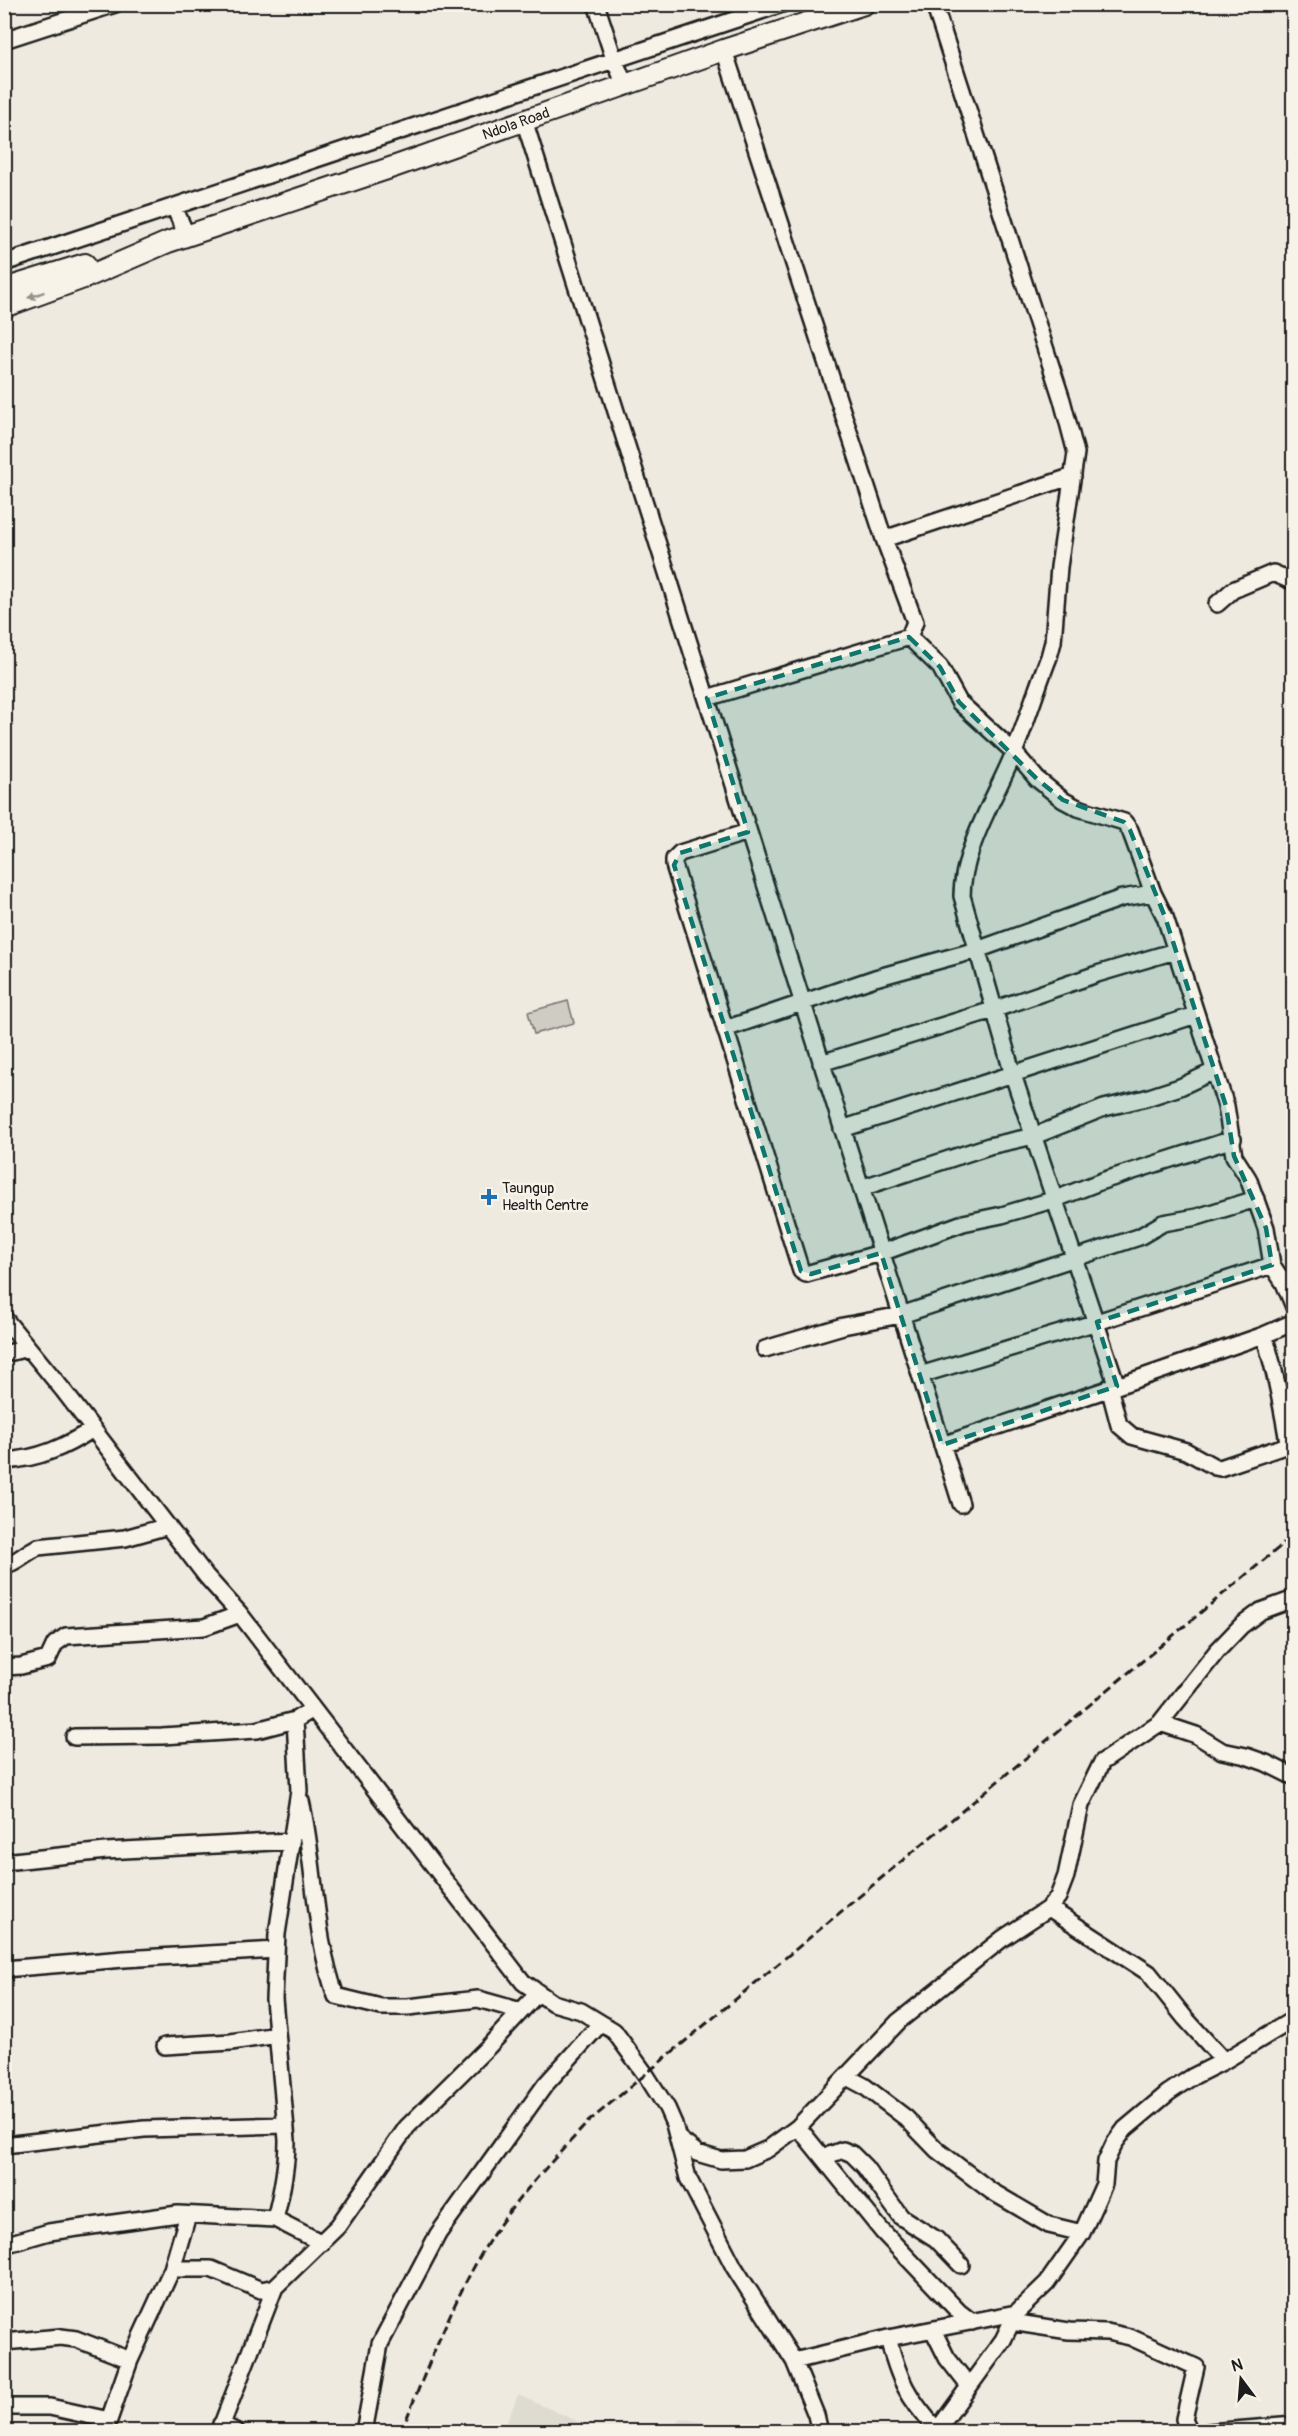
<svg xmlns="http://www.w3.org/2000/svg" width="1298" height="2436" font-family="Pangolin,sans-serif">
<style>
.built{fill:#dedbd1}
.pitch{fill:#cfccc3;stroke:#767470;stroke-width:1.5}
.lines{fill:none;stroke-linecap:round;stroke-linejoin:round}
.minor-casing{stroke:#1c1c1c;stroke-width:20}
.major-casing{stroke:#1c1c1c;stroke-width:24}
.minor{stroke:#f7f3e8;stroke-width:15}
.major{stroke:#f7f3e8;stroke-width:20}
.rail{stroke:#1c1c1c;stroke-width:3;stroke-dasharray:9 4.5;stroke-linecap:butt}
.oneway{fill:#94928c}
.marked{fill:#0f766e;fill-opacity:0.2;stroke:#0f766e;stroke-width:4.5;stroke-dasharray:12 8;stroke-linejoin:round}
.poi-dot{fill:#1f6fb2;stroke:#f7f3e8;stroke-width:2}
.labels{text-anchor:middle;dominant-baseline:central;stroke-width:5;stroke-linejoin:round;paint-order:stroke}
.street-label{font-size:15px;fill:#1c1c1c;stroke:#f7f3e8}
.poi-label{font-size:15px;fill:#1c1c1c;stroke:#f7f3e8;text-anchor:start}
</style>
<rect width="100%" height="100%" fill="#eeeae0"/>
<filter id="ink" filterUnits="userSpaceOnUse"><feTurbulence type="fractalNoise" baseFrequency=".0167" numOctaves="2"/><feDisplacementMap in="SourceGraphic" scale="12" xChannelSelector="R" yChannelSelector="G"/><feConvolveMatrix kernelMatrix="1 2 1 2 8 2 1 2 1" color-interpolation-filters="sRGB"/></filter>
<g filter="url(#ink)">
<path class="built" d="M 518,2395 L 600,2431 L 503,2431 Z
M 680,2418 L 749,2431 L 672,2431 Z"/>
<path class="pitch" d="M 568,1001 L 574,1023 L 534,1034 L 528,1012 Z"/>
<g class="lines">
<defs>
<path id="minor" d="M 596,4 L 614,59 L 625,85
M 934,4 L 1062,400 L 1076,453 L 1059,567 L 1053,642 L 1049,657 C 1035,692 1025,728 1010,762 C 993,801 962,852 962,896 L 1013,1075 L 1117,1386
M 4,40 L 115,4
M 524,120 L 961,1504
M 174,207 L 187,236
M 4,263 L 782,4
M 884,539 L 1073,476
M 1217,604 L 1233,590 L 1273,573 L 1294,582
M 909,637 L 940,667 L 959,702 L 1014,752 L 1037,779 L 1063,800 L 1078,808 L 1124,822 L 1130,830 L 1153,893
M 707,698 L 909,637 L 915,622 L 884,539 L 724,50
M 748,832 L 680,853 L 674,859 L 674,865 L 801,1271 L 806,1274 L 881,1253 L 963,1223 L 1002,1215 L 1056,1199 L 1102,1181 L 1233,1139
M 725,1029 L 875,978 L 977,950 L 1122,898 L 1153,893 L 1165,917 L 1226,1106 L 1234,1156 L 1248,1178 L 1266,1228 L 1272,1265 L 1284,1283 L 1294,1307
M 821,1063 L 993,1010 L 1097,974 L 1175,951
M 842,1129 L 1196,1015
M 861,1188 L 989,1146 L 1034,1136 L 1104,1108 L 1146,1098 L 1180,1087 L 1214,1071
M 4,1318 L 63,1390 L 206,1576 L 240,1614 L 523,1982 L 553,2003 L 581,2011 L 614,2031 L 646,2075 L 667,2108 L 674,2124 L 688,2178 L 734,2267 L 794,2361 L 816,2415 L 820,2432
M 765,1349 L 843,1326 L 901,1315 L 1139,1237 L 1163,1223 L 1197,1217 L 1256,1199
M 4,1354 L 28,1348
M 920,1375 L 1097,1322 L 1272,1265
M 1109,1387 L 1119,1425 L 1132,1436 L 1186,1451 L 1215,1467 L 1220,1468 L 1282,1447 L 1288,1442 C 1282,1406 1275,1369 1264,1335
M 942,1445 L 1117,1386 L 1264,1335 L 1294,1322
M 4,1461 C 39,1459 65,1447 93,1429
M 4,1566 C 18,1562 26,1552 38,1547 L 125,1538 L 168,1526
M 4,1667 L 21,1666 L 48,1659 L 55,1644 L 66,1636 L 204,1627 L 240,1614
M 1160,1723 L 1196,1735 L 1222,1751 L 1246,1756 L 1266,1763 L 1294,1777
M 74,1737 L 162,1736 L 257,1730 L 295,1720
M 301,1801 C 316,1866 313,1933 336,1996 L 381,2007 L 408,2007 L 478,1999 L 521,2011
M 4,1862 L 106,1851 L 291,1841
M 1049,1908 L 1149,1973 L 1185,2018 L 1224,2061
M 4,1969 L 124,1959 L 276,1950
M 165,2046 L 231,2042 L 277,2035
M 847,2077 L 864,2086 L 906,2118 L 937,2150 L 991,2191 L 1049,2225 L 1082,2233
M 798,2127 L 882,2231 L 959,2312 L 972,2322
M 679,2139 L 697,2153 L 721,2160 L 745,2159 L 768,2149 L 798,2127 L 899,2021 L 1002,1939 L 1049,1908 L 1058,1897 L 1066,1876 L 1081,1805 L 1102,1762 L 1160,1723 L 1217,1651 L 1241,1626 L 1261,1611 L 1294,1599
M 4,2145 L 144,2129 L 286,2125
M 824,2157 L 843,2150 L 852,2154 L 865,2167 L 901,2217 L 936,2239 L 961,2265
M 275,2219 C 282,2192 287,2168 287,2140 L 274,1999 L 277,1934 L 299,1791 L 295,1720 L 313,1709
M 4,2245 L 49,2232 L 178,2214 L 275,2219 L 322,2243
M 172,2269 L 211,2269 L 261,2290 L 275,2287 L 219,2432
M 275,2287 L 338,2226 L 407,2127 L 489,2046 L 537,1994
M 1011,2322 L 1069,2331 L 1107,2332 L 1130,2337 L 1196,2367 L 1184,2419 L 1190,2432
M 933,2330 L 947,2358 L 969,2386
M 888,2338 C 899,2380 907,2397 937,2430
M 4,2342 L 61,2337 L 76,2339 L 130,2360
M 794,2361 L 888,2338 L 1016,2313 L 1047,2283 L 1082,2233 L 1104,2184 L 1106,2161 L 1114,2144 L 1125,2129 L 1168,2093 L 1192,2077 L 1224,2061 L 1294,2019
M 4,2407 L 50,2407 L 109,2420 L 130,2360 L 172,2269 L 188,2215
M 221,2424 L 237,2432
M 364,2432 L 380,2344 L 438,2234 L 545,2085 L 601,2023
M 936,2432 L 1003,2340 L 1016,2313
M 1209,2432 L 1294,2425"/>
<g id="major">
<path d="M 4,289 L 85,264"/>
<path id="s1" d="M 4,307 L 89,276 L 168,242 L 396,166 L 724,50 L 864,4"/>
</g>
</defs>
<use href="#minor" class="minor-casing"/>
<use href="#major" class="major-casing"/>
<use href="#minor" class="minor"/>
<use href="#major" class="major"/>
<path class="rail" d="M 401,2432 C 428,2367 452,2301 489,2241 C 516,2197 553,2161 588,2122 L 1294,1535"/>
</g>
<defs><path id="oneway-solid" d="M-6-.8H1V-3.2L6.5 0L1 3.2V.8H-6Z" transform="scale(1.5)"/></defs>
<use class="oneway" href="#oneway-solid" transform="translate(36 295) rotate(160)"/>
</g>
<path class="marked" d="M 909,637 L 940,667 L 959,702 L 1037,779 L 1063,800 L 1124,822 L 1130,830 L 1165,917 L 1226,1106 L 1234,1156 L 1266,1228 L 1272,1265 L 1097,1322 L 1117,1386 L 942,1445 L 881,1253 L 811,1274 L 801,1271 L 674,865 L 680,853 L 748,832 L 707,698 Z"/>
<path class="poi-dot" d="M486 1188h6v6h6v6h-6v6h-6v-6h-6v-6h6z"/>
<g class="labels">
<g class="street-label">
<text stroke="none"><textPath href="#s1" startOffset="544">Ndola Road</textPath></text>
</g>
<g class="poi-label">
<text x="502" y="1188">Taungup<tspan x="502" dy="17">Health Centre</tspan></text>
</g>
</g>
<rect width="1298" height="2436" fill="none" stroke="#f7f3e8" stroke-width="24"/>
<rect x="12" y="12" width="1274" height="2412" fill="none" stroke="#1c1c1c" stroke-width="2" filter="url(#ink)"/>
<g transform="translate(1241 2379) rotate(344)" stroke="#f7f3e8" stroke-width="4.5" paint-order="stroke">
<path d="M0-4.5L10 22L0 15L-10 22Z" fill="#1c1c1c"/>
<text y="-9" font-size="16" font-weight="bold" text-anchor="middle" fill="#1c1c1c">N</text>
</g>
</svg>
